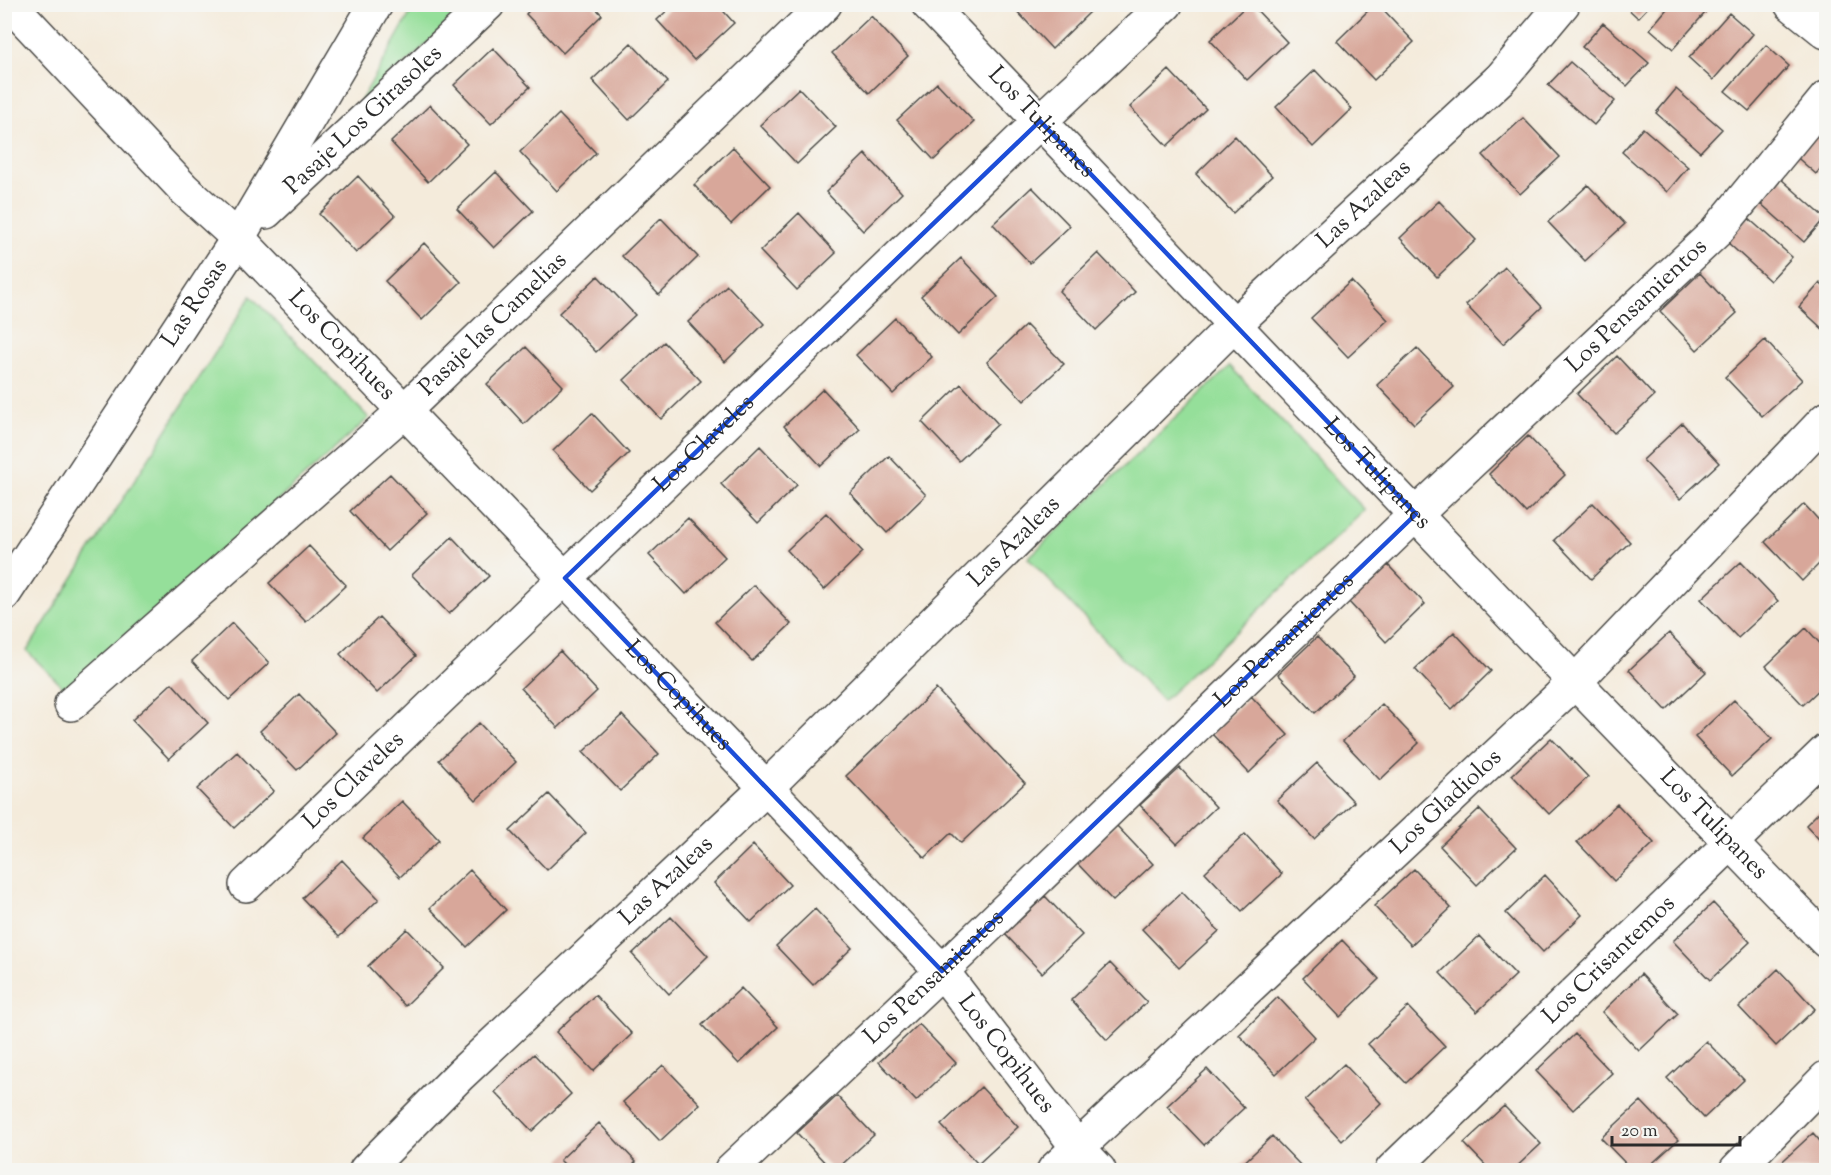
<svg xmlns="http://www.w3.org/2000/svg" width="1831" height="1175" font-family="'Sorts Mill Goudy',serif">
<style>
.green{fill:#95df9a;stroke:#608562;stroke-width:1.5}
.building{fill:#d8a79a}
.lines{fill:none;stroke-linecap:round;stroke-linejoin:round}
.minor-casing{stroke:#494845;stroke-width:36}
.minor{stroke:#fff;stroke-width:33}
.marked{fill:none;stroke:#1d4ed8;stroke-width:4.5;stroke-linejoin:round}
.labels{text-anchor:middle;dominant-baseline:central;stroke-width:4.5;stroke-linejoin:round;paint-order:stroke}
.street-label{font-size:24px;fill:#2b2b2b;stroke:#f6f6f2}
</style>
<rect width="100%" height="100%" fill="#f6f6f2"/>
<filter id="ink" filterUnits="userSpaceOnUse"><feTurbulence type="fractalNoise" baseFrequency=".0167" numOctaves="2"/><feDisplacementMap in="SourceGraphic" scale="12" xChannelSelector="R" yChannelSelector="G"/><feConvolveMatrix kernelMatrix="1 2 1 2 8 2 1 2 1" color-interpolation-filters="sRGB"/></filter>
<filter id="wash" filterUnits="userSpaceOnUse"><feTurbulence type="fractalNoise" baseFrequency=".008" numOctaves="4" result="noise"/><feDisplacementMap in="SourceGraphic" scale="24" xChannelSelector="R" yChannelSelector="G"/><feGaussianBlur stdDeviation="1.35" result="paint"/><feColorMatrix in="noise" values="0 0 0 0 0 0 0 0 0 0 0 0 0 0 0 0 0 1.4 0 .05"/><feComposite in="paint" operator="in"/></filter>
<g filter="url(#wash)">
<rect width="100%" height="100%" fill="#f4ebdb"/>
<path class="green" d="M 415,5 L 468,5 L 355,111 Z
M 251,296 L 369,418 L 67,691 L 27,651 Z
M 1230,366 L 1365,510 L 1163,701 L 1028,558 Z"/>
<g id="blocks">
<path class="building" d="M 535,4 L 592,4 L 602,15 L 563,53 L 526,14 Z
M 674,4 L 717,4 L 734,23 L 694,60 L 657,20 Z
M 1020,4 L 1084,4 L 1091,11 L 1052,49 L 1015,9 Z
M 1248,4 L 1251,4 L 1287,42 L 1247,80 L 1210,40 Z
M 1375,4 L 1378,4 L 1414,42 L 1374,80 L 1337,41 Z
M 1623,4 L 1651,4 L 1638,18 Z
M 1671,4 L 1713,4 L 1673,49 L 1650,29 Z
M 1729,13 L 1753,34 L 1713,80 L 1689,58 Z
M 871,16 L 908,56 L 869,93 L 832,53 Z
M 1603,23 L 1649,63 L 1627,86 L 1582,47 Z
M 631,43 L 668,82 L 629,120 L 592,80 Z
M 1766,45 L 1789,66 L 1749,111 L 1725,91 Z
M 493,48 L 530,87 L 491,124 L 454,85 Z
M 1570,62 L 1615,101 L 1594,125 L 1548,85 Z
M 1169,70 L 1206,109 L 1167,146 L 1130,107 Z
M 1315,70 L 1352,109 L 1313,147 L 1276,107 Z
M 937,83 L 974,122 L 934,160 L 897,120 Z
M 799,88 L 836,127 L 797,164 L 760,125 Z
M 1676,89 L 1722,129 L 1700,152 L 1656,113 Z
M 430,105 L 467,144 L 428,182 L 391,142 Z
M 559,114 L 596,153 L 557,191 L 520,152 Z
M 1826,114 L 1826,162 L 1816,174 L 1792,153 Z
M 1523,118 L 1560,157 L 1520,194 L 1483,155 Z
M 1643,128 L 1688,167 L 1667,192 L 1622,152 Z
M 1235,136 L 1272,176 L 1233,213 L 1196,174 Z
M 733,147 L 770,186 L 731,224 L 694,185 Z
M 865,154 L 902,193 L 863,231 L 826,192 Z
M 496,172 L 533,211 L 494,248 L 457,209 Z
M 358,176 L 395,216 L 356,253 L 319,214 Z
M 1780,178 L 1825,218 L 1804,242 L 1759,202 Z
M 1588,185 L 1625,224 L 1585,261 L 1548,222 Z
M 1032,187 L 1070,226 L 1030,263 L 993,224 Z
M 1439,201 L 1476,240 L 1437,277 L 1400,238 Z
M 799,213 L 836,253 L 797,290 L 760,251 Z
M 1747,217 L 1792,257 L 1770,281 L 1726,241 Z
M 661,218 L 698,257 L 659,295 L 622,256 Z
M 424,243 L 461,282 L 422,320 L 385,281 Z
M 1098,253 L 1135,292 L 1096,330 L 1059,291 Z
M 961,258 L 998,297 L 958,335 L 921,296 Z
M 1505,267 L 1542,307 L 1503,344 L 1466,305 Z
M 1700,273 L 1737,313 L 1697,350 L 1660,311 Z
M 598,276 L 635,315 L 596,352 L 559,313 Z
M 1351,281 L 1388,320 L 1348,357 L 1311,318 Z
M 1820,283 L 1826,289 L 1826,332 L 1799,307 Z
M 727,285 L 764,324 L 725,362 L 688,322 Z
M 895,318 L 932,357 L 893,394 L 856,355 Z
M 1026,325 L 1064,364 L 1024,401 L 987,362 Z
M 1765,340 L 1802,380 L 1762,416 L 1725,377 Z
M 664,342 L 701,381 L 661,419 L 624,380 Z
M 526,347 L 563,386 L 524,424 L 487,384 Z
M 1417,348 L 1454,387 L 1414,424 L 1377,385 Z
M 1617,356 L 1654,396 L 1614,433 L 1577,394 Z
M 961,384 L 998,424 L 959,461 L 922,422 Z
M 823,389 L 860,429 L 821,466 L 784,426 Z
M 592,413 L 629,453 L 590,490 L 553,451 Z
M 1682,423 L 1719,463 L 1680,499 L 1643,460 Z
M 1528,436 L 1565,475 L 1526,513 L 1489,474 Z
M 760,446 L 797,485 L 758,523 L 721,484 Z
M 889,456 L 926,495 L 887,533 L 850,493 Z
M 390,474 L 427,513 L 387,551 L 350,511 Z
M 1593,503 L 1630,542 L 1591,579 L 1554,540 Z
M 1804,504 L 1826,528 L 1826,557 L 1802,581 L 1765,542 Z
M 826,513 L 863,552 L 824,590 L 787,550 Z
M 688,518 L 725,557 L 686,594 L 649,555 Z
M 452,537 L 489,576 L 449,614 L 412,575 Z
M 309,546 L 346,585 L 306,622 L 269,583 Z
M 1741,562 L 1778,601 L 1738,638 L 1701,599 Z
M 1388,565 L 1425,604 L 1386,642 L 1349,602 Z
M 754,585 L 791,624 L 752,661 L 715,622 Z
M 379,617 L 416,656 L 377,693 L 340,654 Z
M 232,623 L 269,663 L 229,700 L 192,661 Z
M 1806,628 L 1826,650 L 1826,683 L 1803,705 L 1766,666 Z
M 1454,632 L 1491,671 L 1452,709 L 1415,669 Z
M 1669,633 L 1706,672 L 1666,710 L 1629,670 Z
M 1317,637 L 1354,676 L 1315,713 L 1278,674 Z
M 560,651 L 597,691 L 558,728 L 521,688 Z
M 172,683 L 208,723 L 169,759 L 132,720 Z
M 936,689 L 1025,783 L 961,843 L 951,833 L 925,858 L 846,776 Z
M 299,694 L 336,733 L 297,770 L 260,731 Z
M 1251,696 L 1288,735 L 1249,773 L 1211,733 Z
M 1734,700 L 1772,739 L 1732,776 L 1695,737 Z
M 1382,704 L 1419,743 L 1380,780 L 1343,741 Z
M 622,715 L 659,754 L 620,791 L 583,752 Z
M 479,723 L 516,762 L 476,800 L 439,760 Z
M 1551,738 L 1588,777 L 1549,814 L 1512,775 Z
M 237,752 L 274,791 L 234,828 L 197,789 Z
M 1317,763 L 1354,802 L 1314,839 L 1277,800 Z
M 1180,768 L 1216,807 L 1177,844 L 1140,805 Z
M 549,794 L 586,833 L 547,870 L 510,831 Z
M 402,801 L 439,840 L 400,877 L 363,838 Z
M 1617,804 L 1654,843 L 1614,881 L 1577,842 Z
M 1826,805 L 1826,847 L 1806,825 Z
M 1479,809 L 1516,848 L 1477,885 L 1440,846 Z
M 1116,825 L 1153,864 L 1113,901 L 1076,862 Z
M 1245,834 L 1282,874 L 1242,911 L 1205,872 Z
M 753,845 L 790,885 L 751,922 L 714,883 Z
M 342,860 L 379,899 L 339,937 L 302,898 Z
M 1414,869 L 1451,908 L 1411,945 L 1374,906 Z
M 470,870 L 506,910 L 467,947 L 430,908 Z
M 1545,875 L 1582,915 L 1543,952 L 1506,913 Z
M 1182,892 L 1219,931 L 1179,968 L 1142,929 Z
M 1045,896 L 1082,935 L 1042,973 L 1005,934 Z
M 1713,903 L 1750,942 L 1710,980 L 1673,941 Z
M 815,909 L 852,948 L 813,985 L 776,946 Z
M 671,917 L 708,956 L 669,994 L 632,954 Z
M 407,929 L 444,968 L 405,1006 L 368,966 Z
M 1479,936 L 1516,975 L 1477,1012 L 1440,973 Z
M 1342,940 L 1379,979 L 1340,1017 L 1303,978 Z
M 1110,963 L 1147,1002 L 1107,1040 L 1071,1000 Z
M 1778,969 L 1815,1009 L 1776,1046 L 1739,1007 Z
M 1641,974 L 1678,1014 L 1639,1051 L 1602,1012 Z
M 741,988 L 778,1027 L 739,1064 L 702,1025 Z
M 595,995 L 632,1034 L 593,1071 L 556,1032 Z
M 1278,997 L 1315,1037 L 1276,1074 L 1239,1035 Z
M 1408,1007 L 1445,1046 L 1406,1083 L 1368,1044 Z
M 919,1024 L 956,1063 L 916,1101 L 879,1062 Z
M 1575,1034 L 1612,1073 L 1573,1110 L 1536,1071 Z
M 1706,1041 L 1744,1080 L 1704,1118 L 1667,1078 Z
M 534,1054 L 571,1094 L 532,1131 L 495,1092 Z
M 1344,1064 L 1381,1103 L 1342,1141 L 1305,1101 Z
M 663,1065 L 700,1104 L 660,1141 L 623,1102 Z
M 1207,1069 L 1244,1108 L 1204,1145 L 1167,1106 Z
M 981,1087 L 1018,1127 L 978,1164 L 941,1125 Z
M 837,1096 L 874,1135 L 836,1170 L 832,1170 L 797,1133 Z
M 1641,1101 L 1678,1140 L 1645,1170 L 1632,1170 L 1601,1138 Z
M 1504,1106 L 1541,1144 L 1513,1170 L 1490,1170 L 1464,1143 Z
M 599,1123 L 636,1162 L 628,1170 L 570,1170 L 560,1160 Z
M 1813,1133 L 1826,1148 L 1826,1170 L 1773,1170 Z
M 1272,1136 L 1305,1170 L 1236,1170 Z"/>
</g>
</g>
<g filter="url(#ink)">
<use href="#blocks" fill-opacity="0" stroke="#494845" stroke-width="1.5"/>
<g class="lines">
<defs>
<g id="minor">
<path id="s1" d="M 10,4 L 184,189 L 238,238 L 942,971 L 1078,1148 L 1099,1170"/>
<path id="s2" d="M 928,4 L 1575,682 L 1826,941"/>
<path d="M 1791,4 L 1826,32"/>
<path id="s3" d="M 266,212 L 488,4"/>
<path id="s4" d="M 4,594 L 238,238 L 376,4"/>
<path id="s5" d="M 71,704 L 404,411 L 825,4"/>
<path id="s6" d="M 246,885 L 1040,121 L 1166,4"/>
<path id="s7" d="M 366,1170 L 460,1075 L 765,789 L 1234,325 L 1501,78 L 1563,4"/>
<path id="s8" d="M 731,1170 L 942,971 L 1416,514 L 1716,232 L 1826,98"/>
<path id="s9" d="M 1054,1170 L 1575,682 L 1826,419"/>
<path id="s10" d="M 1392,1170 L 1826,751"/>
<path d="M 1736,1170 L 1826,1078"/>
</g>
</defs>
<use href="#minor" class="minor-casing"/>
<use href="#minor" class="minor"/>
</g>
</g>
<path class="marked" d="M 1040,121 L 1416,514 L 942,971 L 565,578 Z"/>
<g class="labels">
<g class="street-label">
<text stroke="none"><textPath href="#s3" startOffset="134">Pasaje Los Girasoles</textPath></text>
<text stroke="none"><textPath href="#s2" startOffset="164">Los Tulipanes</textPath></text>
<text stroke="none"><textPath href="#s7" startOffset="1389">Las Azaleas</textPath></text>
<text stroke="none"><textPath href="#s4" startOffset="348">Las Rosas</textPath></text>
<text stroke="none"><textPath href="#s8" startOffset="1252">Los Pensamientos</textPath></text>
<text stroke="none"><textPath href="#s5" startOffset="568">Pasaje las Camelias</textPath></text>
<text stroke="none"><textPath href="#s1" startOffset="476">Los Copihues</textPath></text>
<text stroke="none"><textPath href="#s6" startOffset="636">Los Claveles</textPath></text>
<text stroke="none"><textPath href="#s2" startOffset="650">Los Tulipanes</textPath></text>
<text stroke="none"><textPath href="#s7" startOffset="903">Las Azaleas</textPath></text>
<text stroke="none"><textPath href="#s8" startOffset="766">Los Pensamientos</textPath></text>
<text stroke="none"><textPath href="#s1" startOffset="962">Los Copihues</textPath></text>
<text stroke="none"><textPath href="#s6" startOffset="150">Los Claveles</textPath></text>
<text stroke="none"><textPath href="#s9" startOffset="538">Los Gladiolos</textPath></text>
<text stroke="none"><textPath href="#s2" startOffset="1136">Los Tulipanes</textPath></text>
<text stroke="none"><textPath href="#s7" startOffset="417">Las Azaleas</textPath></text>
<text stroke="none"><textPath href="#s10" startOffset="302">Los Crisantemos</textPath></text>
<text stroke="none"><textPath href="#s8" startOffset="280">Los Pensamientos</textPath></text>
<text stroke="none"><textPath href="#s1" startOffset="1448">Los Copihues</textPath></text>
</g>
</g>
<rect width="1831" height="1175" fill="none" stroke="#f6f6f2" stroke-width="24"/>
<path d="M1612 1136v9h128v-9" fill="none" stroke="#2b2b2b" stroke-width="3"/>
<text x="1621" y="1136" font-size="18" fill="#2b2b2b" stroke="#f6f6f2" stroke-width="4.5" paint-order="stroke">20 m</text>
</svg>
